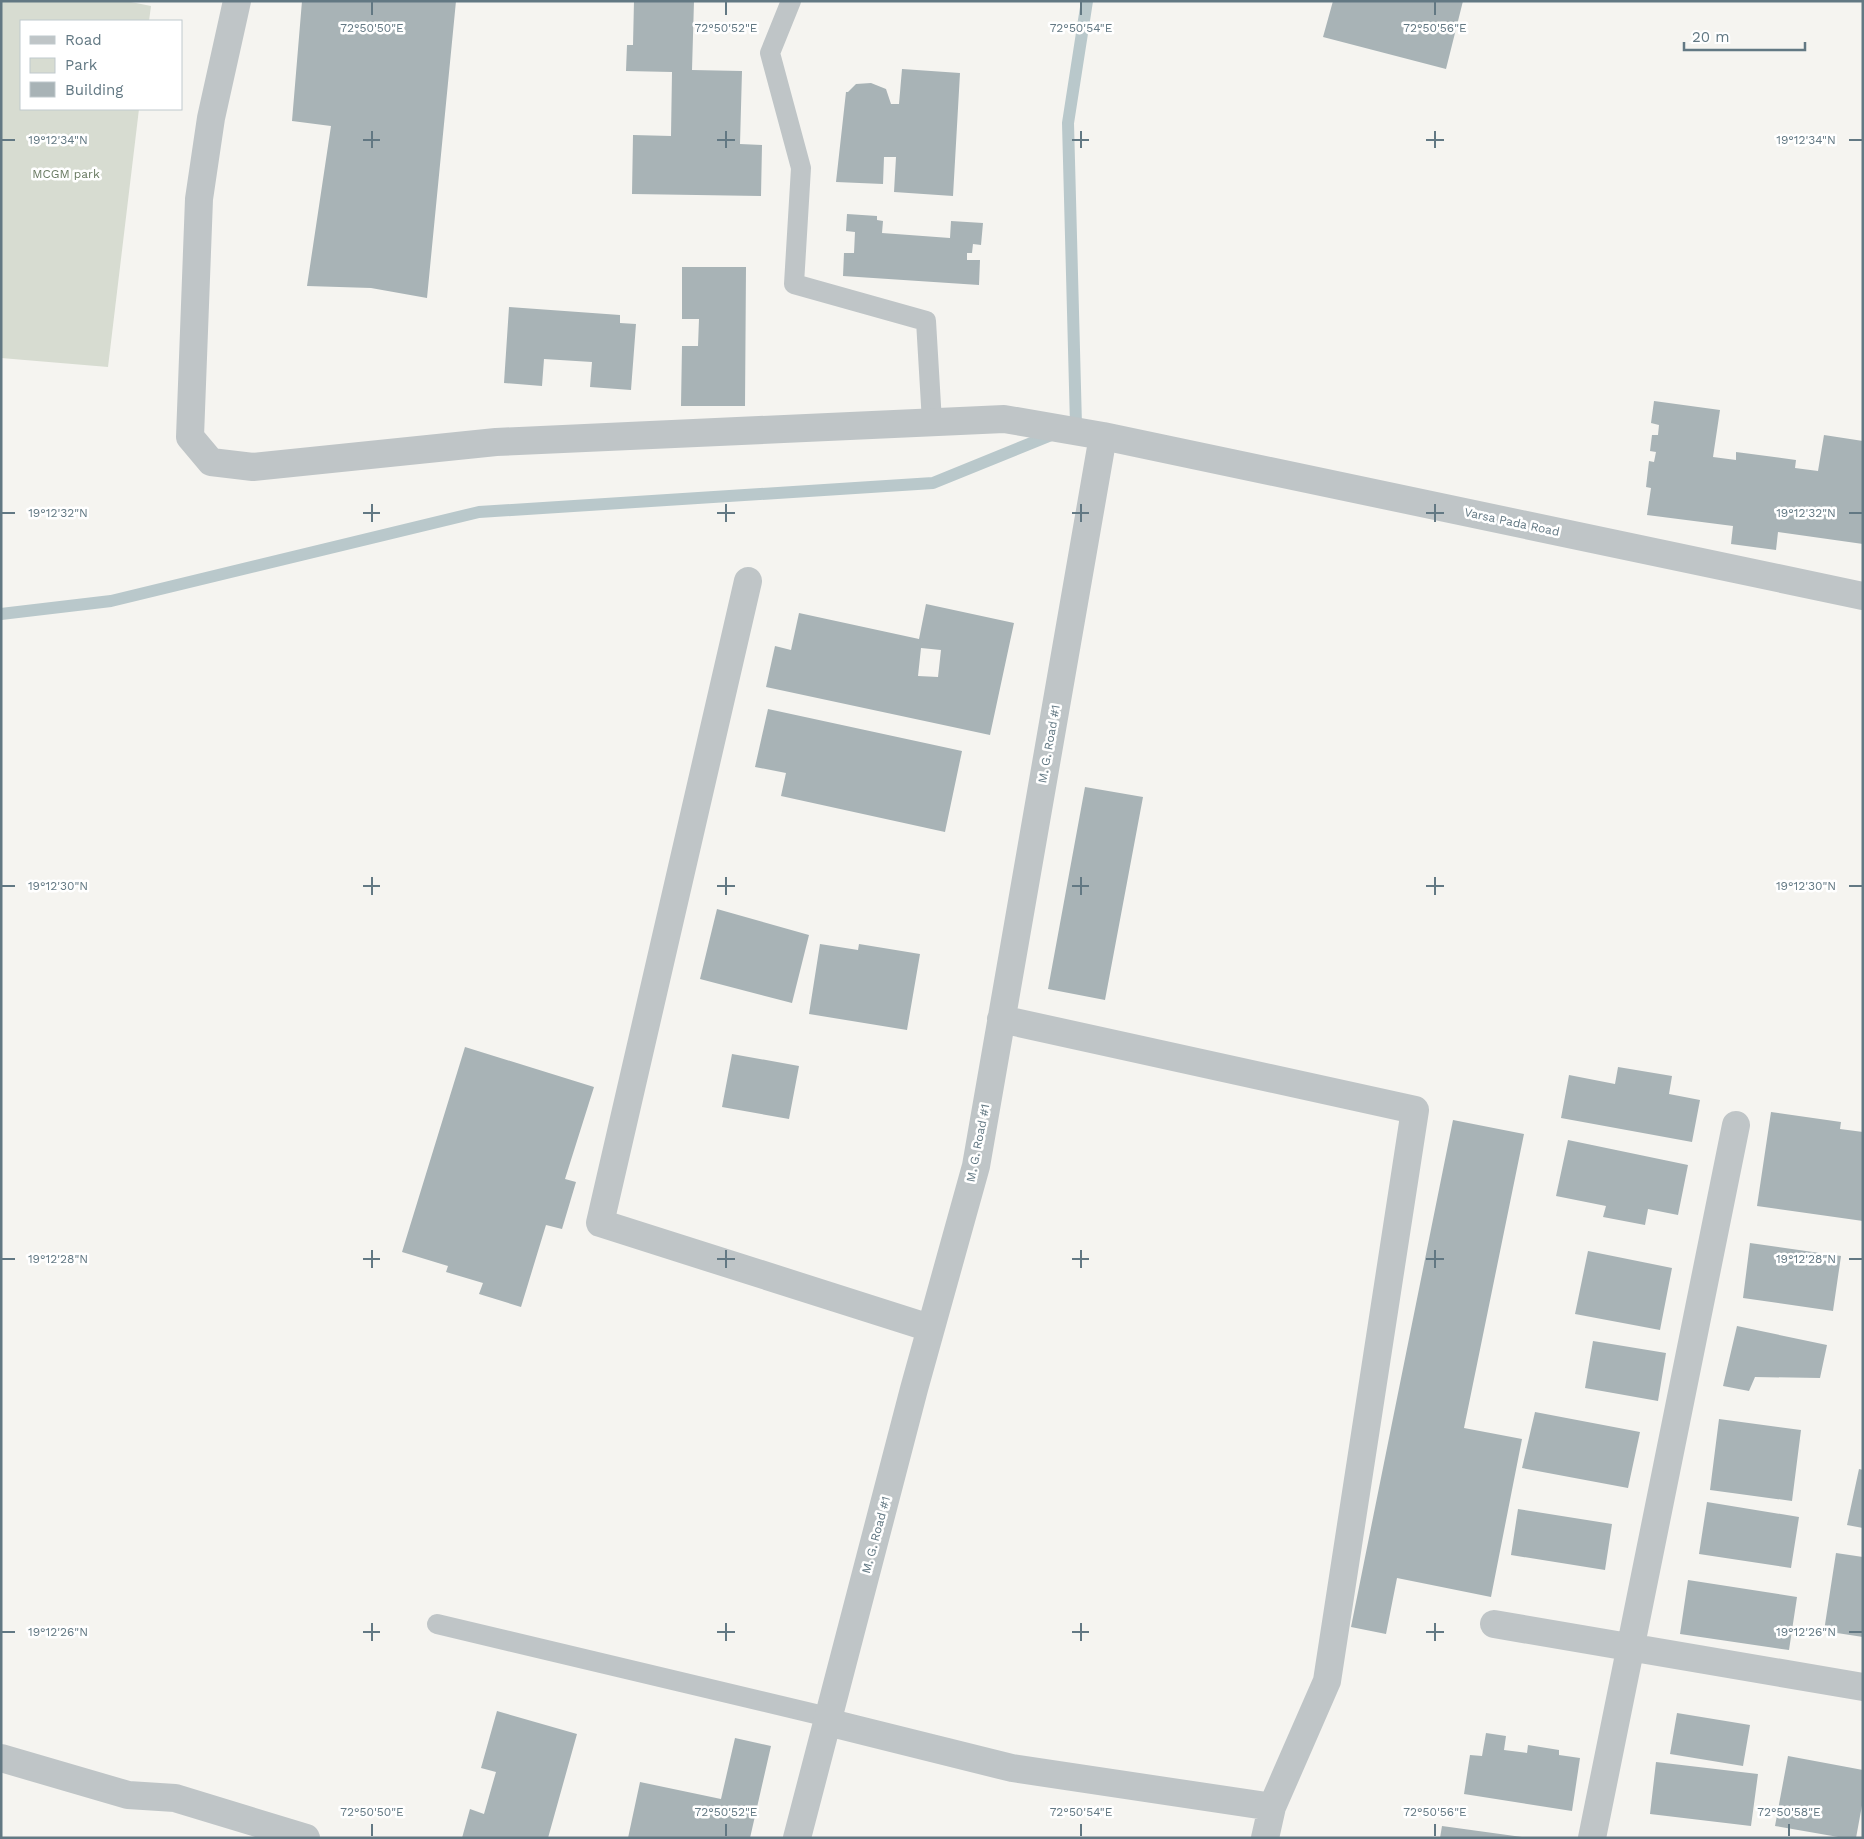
<svg xmlns="http://www.w3.org/2000/svg" width="1864" height="1839" font-family="'Work Sans',sans-serif">
<style>
.green{fill:#d7dcd1}
.lines{fill:none;stroke-linecap:round;stroke-linejoin:round}
.stream{stroke:#b9c8cb;stroke-width:12}
.building{fill:#a8b3b6;fill-rule:evenodd}
.lane{stroke:#bfc5c7;stroke-width:20}
.street{stroke:#bfc5c7;stroke-width:28}
.ticks{fill:none;stroke:#627883;stroke-width:2}
.labels{text-anchor:middle;dominant-baseline:central;stroke-width:5;stroke-linejoin:round;paint-order:stroke}
.park-label{font-size:12px;fill:#697a61;stroke:#fff}
.street-label{font-size:12px;fill:#627883;stroke:#fff}
.ticks-label{font-size:12px;text-anchor:middle;fill:#627883;stroke:#fff;stroke-width:5;stroke-linejoin:round;paint-order:stroke}
</style>
<rect width="100%" height="100%" fill="#f5f4f0"/>
<path class="green" d="M 1,1 L 126,1 L 151,6 L 149,21 L 21,21 L 21,109 L 139,109 L 108,367 L 1,358 Z"/>
<g class="lines">
<path class="stream" d="M 1,614 L 111,601 L 479,512 L 933,483 L 1076,425 L 1068,123 L 1087,1"/>
</g>
<path class="building" d="M 302,1 L 456,1 L 427,298 L 371,288 L 307,286 L 331,126 L 292,121 Z
M 634,1 L 694,1 L 692,70 L 742,71 L 740,144 L 762,145 L 761,196 L 632,194 L 633,135 L 671,136 L 672,72 L 626,71 L 627,45 L 633,45 Z
M 1333,1 L 1463,1 L 1446,69 L 1323,37 Z
M 902,69 L 960,73 L 953,196 L 894,192 L 896,157 L 884,157 L 883,184 L 836,182 L 846,92 L 848,92 L 856,84 L 871,83 L 886,89 L 891,104 L 899,104 Z
M 847,214 L 877,216 L 877,220 L 883,221 L 882,233 L 950,238 L 951,221 L 983,223 L 981,245 L 973,244 L 972,253 L 967,253 L 967,260 L 980,260 L 979,285 L 843,276 L 844,253 L 854,253 L 855,232 L 846,231 Z
M 682,267 L 746,267 L 745,406 L 681,406 L 682,346 L 698,346 L 699,319 L 682,319 Z
M 509,307 L 620,315 L 620,323 L 636,324 L 631,390 L 590,387 L 592,362 L 544,359 L 542,386 L 504,383 Z
M 1654,401 L 1720,410 L 1713,457 L 1736,460 L 1736,452 L 1796,460 L 1795,468 L 1818,471 L 1824,435 L 1863,441 L 1863,544 L 1778,532 L 1776,550 L 1731,544 L 1733,526 L 1647,515 L 1651,488 L 1646,487 L 1649,461 L 1654,462 L 1656,452 L 1650,451 L 1652,435 L 1658,435 L 1659,425 L 1651,423 Z
M 926,604 L 1014,623 L 990,735 L 766,687 L 775,646 L 791,650 L 799,613 L 919,639 ZM 921,648 L 941,650 L 938,677 L 918,676 Z
M 768,709 L 962,751 L 945,832 L 781,796 L 786,773 L 755,767 Z
M 1085,787 L 1143,797 L 1105,1000 L 1048,989 Z
M 717,909 L 809,935 L 792,1003 L 700,979 Z
M 820,944 L 858,950 L 859,944 L 920,954 L 907,1030 L 809,1014 Z
M 465,1047 L 594,1087 L 565,1179 L 576,1182 L 562,1229 L 546,1225 L 521,1307 L 479,1294 L 483,1283 L 446,1272 L 448,1266 L 402,1252 Z
M 732,1054 L 799,1066 L 789,1119 L 722,1107 Z
M 1618,1067 L 1672,1076 L 1669,1094 L 1700,1100 L 1692,1142 L 1561,1118 L 1569,1075 L 1615,1084 Z
M 1771,1112 L 1841,1122 L 1840,1129 L 1863,1132 L 1863,1221 L 1757,1206 Z
M 1453,1120 L 1524,1134 L 1464,1428 L 1522,1439 L 1491,1597 L 1397,1578 L 1386,1634 L 1351,1627 Z
M 1568,1140 L 1688,1165 L 1678,1215 L 1648,1209 L 1645,1225 L 1603,1217 L 1606,1206 L 1556,1196 Z
M 1750,1243 L 1841,1256 L 1833,1311 L 1743,1298 Z
M 1588,1251 L 1672,1268 L 1660,1330 L 1575,1314 Z
M 1737,1326 L 1827,1345 L 1820,1378 L 1755,1377 L 1749,1391 L 1723,1386 Z
M 1593,1341 L 1666,1353 L 1658,1401 L 1585,1388 Z
M 1535,1412 L 1640,1432 L 1628,1488 L 1522,1468 Z
M 1719,1419 L 1801,1430 L 1792,1501 L 1710,1490 Z
M 1859,1469 L 1863,1470 L 1863,1528 L 1847,1525 Z
M 1707,1502 L 1799,1517 L 1791,1568 L 1699,1554 Z
M 1518,1509 L 1612,1524 L 1605,1570 L 1511,1555 Z
M 1836,1553 L 1863,1557 L 1863,1637 L 1824,1631 Z
M 1688,1580 L 1797,1597 L 1789,1650 L 1680,1634 Z
M 497,1711 L 577,1734 L 548,1838 L 462,1838 L 470,1809 L 484,1814 L 496,1772 L 481,1768 Z
M 1677,1713 L 1750,1725 L 1743,1766 L 1670,1754 Z
M 1486,1733 L 1506,1736 L 1504,1750 L 1527,1753 L 1528,1745 L 1559,1750 L 1559,1755 L 1580,1758 L 1572,1811 L 1464,1794 L 1470,1755 L 1482,1756 Z
M 735,1738 L 771,1746 L 750,1838 L 628,1838 L 640,1782 L 721,1799 Z
M 1788,1756 L 1863,1770 L 1863,1800 L 1856,1838 L 1844,1838 L 1775,1826 Z
M 1656,1762 L 1758,1774 L 1751,1826 L 1650,1814 Z
M 1442,1826 L 1522,1837 L 1522,1838 L 1440,1838 Z"/>
<g class="lines">
<path class="lane" d="M 791,1 L 770,53 L 801,168 L 794,284 L 926,321 L 932,422
M 437,1624 L 828,1717"/>
<path class="street" d="M 237,1 L 211,118 L 199,199 L 190,437 L 211,462 L 253,467 L 496,442 L 1004,419 L 1103,436 L 1863,596
M 748,581 L 600,1223 L 930,1328
M 1001,1019 L 1415,1110 L 1327,1681 L 1272,1807 L 1265,1838
M 1494,1624 L 1863,1687
M 827,1722 L 1012,1768 L 1272,1807
M 1,1758 L 128,1795 L 175,1798 L 306,1838
M 797,1838 L 914,1389 L 976,1166 L 1103,436
M 1592,1838 L 1736,1125"/>
</g>
<path class="ticks" d="M 372,2 L 372,15M 726,2 L 726,15M 1081,2 L 1081,15M 1435,2 L 1435,15M 372,131 L 372,148M 726,131 L 726,148M 1081,131 L 1081,148M 1435,131 L 1435,148M 2,140 L 15,140M 363,140 L 380,140M 717,140 L 735,140M 1072,140 L 1089,140M 1426,140 L 1444,140M 1849,140 L 1862,140M 372,504 L 372,522M 726,504 L 726,522M 1081,504 L 1081,522M 1435,504 L 1435,522M 2,513 L 15,513M 363,513 L 380,513M 717,513 L 735,513M 1072,513 L 1089,513M 1426,513 L 1444,513M 1849,513 L 1862,513M 372,877 L 372,895M 726,877 L 726,895M 1081,877 L 1081,895M 1435,877 L 1435,895M 2,886 L 15,886M 363,886 L 380,886M 717,886 L 735,886M 1072,886 L 1089,886M 1426,886 L 1444,886M 1849,886 L 1862,886M 372,1250 L 372,1268M 726,1250 L 726,1268M 1081,1250 L 1081,1268M 1435,1250 L 1435,1268M 2,1259 L 15,1259M 363,1259 L 380,1259M 717,1259 L 735,1259M 1072,1259 L 1089,1259M 1426,1259 L 1444,1259M 1849,1259 L 1862,1259M 372,1623 L 372,1641M 726,1623 L 726,1641M 1081,1623 L 1081,1641M 1435,1623 L 1435,1641M 2,1632 L 15,1632M 363,1632 L 380,1632M 717,1632 L 735,1632M 1072,1632 L 1089,1632M 1426,1632 L 1444,1632M 1849,1632 L 1862,1632M 372,1824 L 372,1836M 726,1824 L 726,1836M 1081,1824 L 1081,1836M 1435,1824 L 1435,1836M 1789,1824 L 1789,1836"/>
<g class="labels">
<g class="park-label">
<text x="66" y="174">MCGM park</text>
</g>
<g class="street-label">
<text transform="translate(1512 522) rotate(12)">Varsa Pada Road</text>
<text transform="translate(1049 744) rotate(-80)">M. G. Road #1</text>
<text transform="translate(978 1143) rotate(-79)">M. G. Road #1</text>
<text transform="translate(876 1535) rotate(-75)">M. G. Road #1</text>
</g>
</g>
<g class="ticks-label">
<text x="372" y="32">72°50'50"E</text>
<text x="726" y="32">72°50'52"E</text>
<text x="1081" y="32">72°50'54"E</text>
<text x="1435" y="32">72°50'56"E</text>
<text x="58" y="144">19°12'34"N</text>
<text x="1806" y="144">19°12'34"N</text>
<text x="58" y="517">19°12'32"N</text>
<text x="1806" y="517">19°12'32"N</text>
<text x="58" y="890">19°12'30"N</text>
<text x="1806" y="890">19°12'30"N</text>
<text x="58" y="1263">19°12'28"N</text>
<text x="1806" y="1263">19°12'28"N</text>
<text x="58" y="1636">19°12'26"N</text>
<text x="1806" y="1636">19°12'26"N</text>
<text x="372" y="1816">72°50'50"E</text>
<text x="726" y="1816">72°50'52"E</text>
<text x="1081" y="1816">72°50'54"E</text>
<text x="1435" y="1816">72°50'56"E</text>
<text x="1789" y="1816">72°50'58"E</text>
</g>
<rect width="1864" height="1839" fill="none" stroke="#627883" stroke-width="5"/>
<rect x="20" y="20" width="162" height="90" fill="#ffffff" stroke="#c0c9cd"/>
<rect x="30" y="36" width="25" height="8" fill="#bfc5c7" stroke="#c0c9cd"/>
<text x="65" y="45" font-size="15" fill="#627883">Road</text>
<rect x="30" y="58" width="25" height="15" fill="#d7dcd1" stroke="#c0c9cd"/>
<text x="65" y="70" font-size="15" fill="#627883">Park</text>
<rect x="30" y="82" width="25" height="15" fill="#a8b3b6" stroke="#c0c9cd"/>
<text x="65" y="95" font-size="15" fill="#627883">Building</text>
<path d="M1684 42v8h121v-8" fill="none" stroke="#627883" stroke-width="2.5"/>
<text x="1692" y="42" font-size="15" fill="#627883" stroke="#ffffff" stroke-width="4" paint-order="stroke">20 m</text>
</svg>
